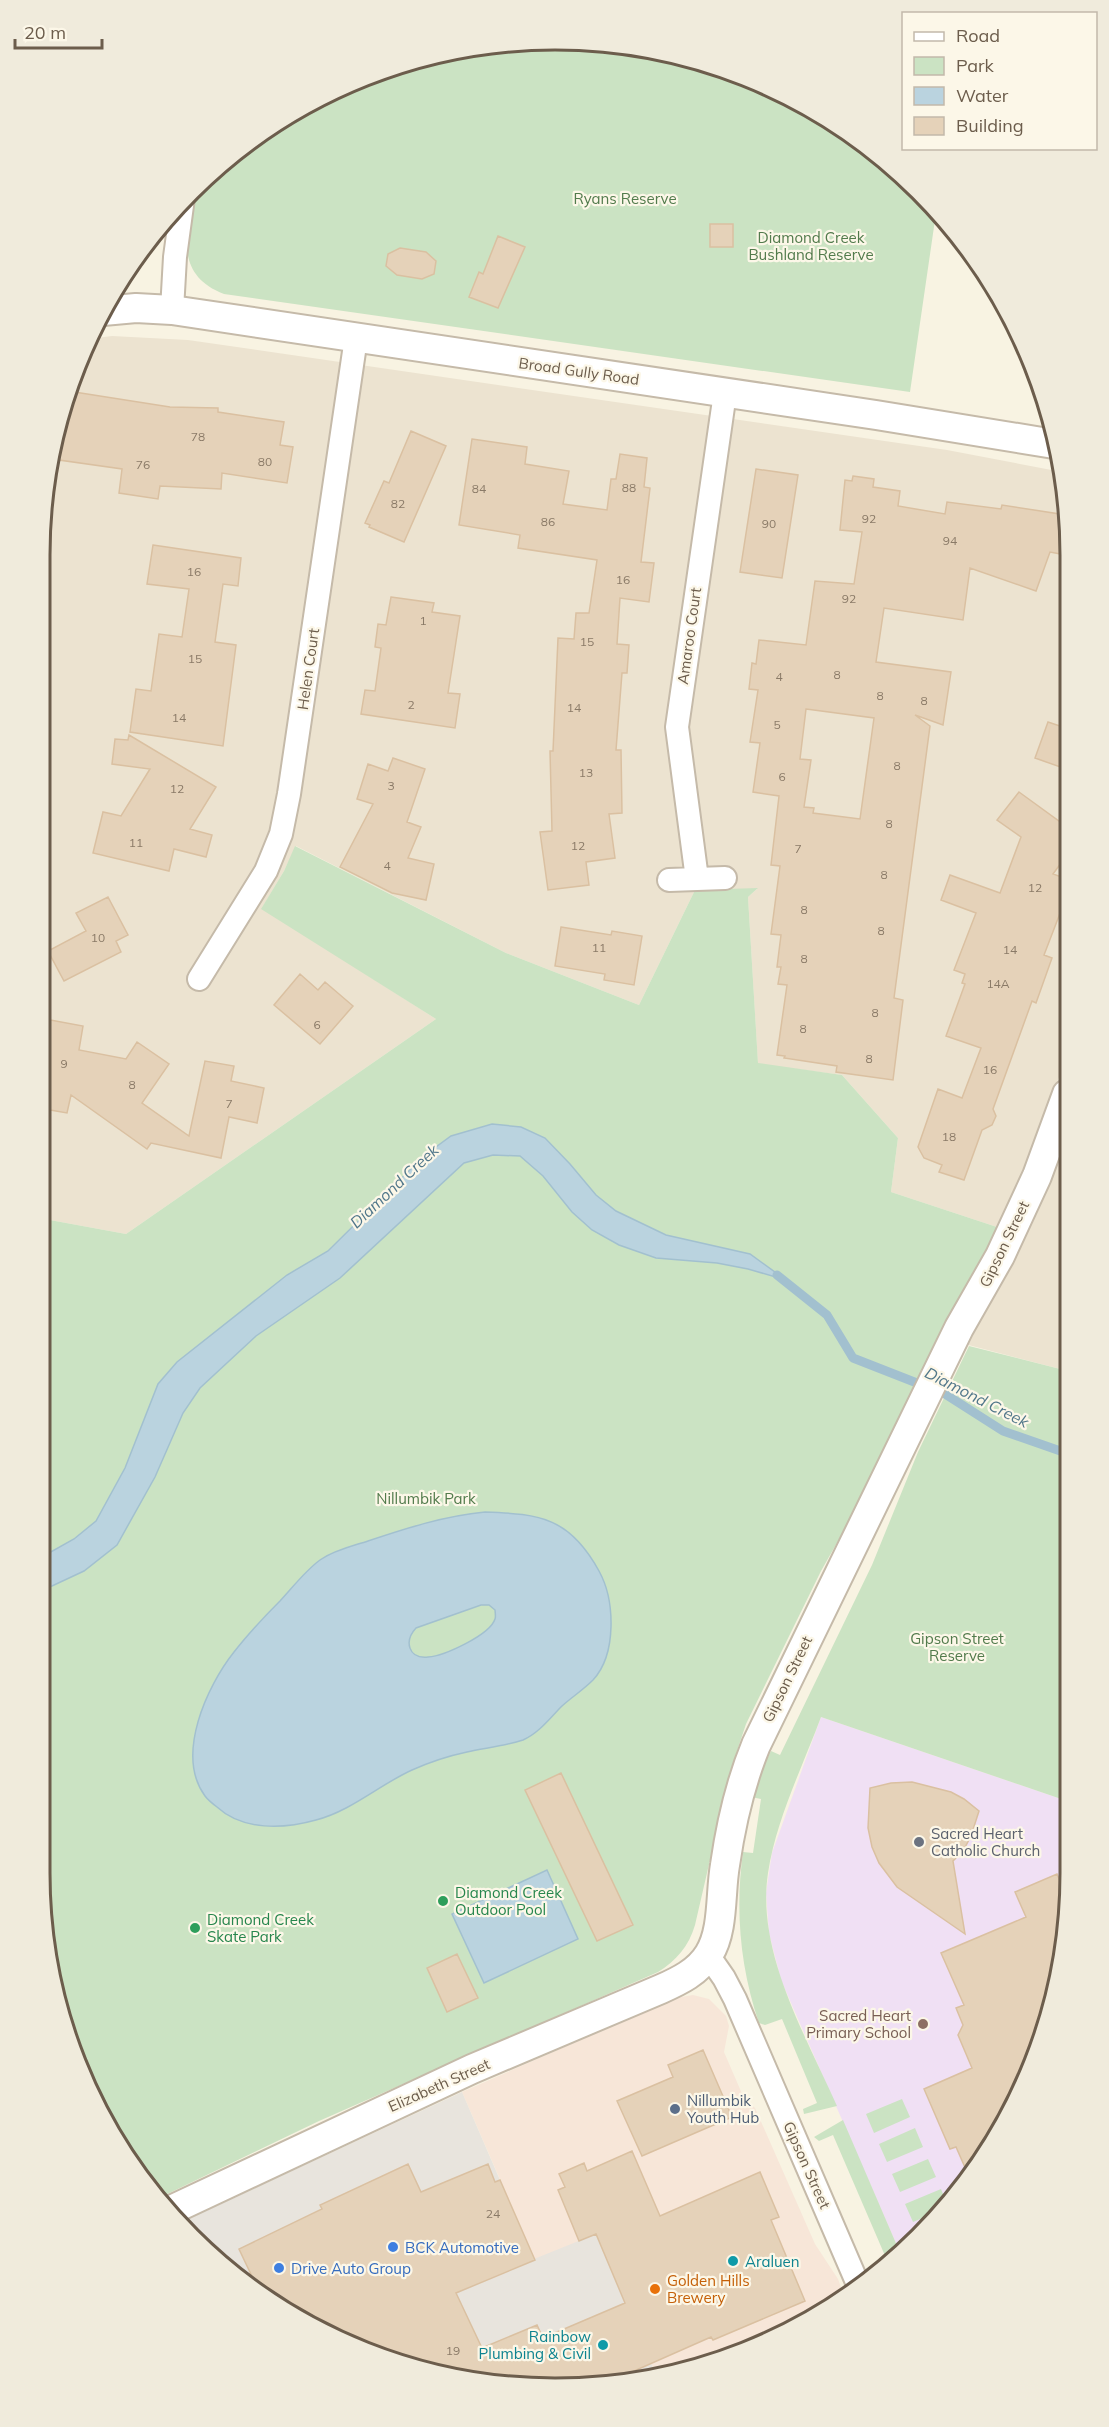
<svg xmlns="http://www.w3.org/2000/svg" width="1109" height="2427" font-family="Mulish,sans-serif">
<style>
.residential{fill:#ece3d0}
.commercial{fill:#f7e6d8}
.industrial{fill:#e8e4dd}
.education{fill:#f0e0f4}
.green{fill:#cbe3c3}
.water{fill:#bad3df;stroke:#a2c0cf;stroke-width:1.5;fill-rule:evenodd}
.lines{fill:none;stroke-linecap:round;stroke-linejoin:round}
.stream{stroke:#a2c0cf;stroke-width:9}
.building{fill:#e5d2b9;stroke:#dac0a1;stroke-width:1.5;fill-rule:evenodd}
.minor-casing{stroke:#c5baa9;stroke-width:26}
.tertiary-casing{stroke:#c5baa9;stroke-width:32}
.minor{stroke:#fff;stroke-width:22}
.tertiary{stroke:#fff;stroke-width:28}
.worship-dot{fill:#6b7280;stroke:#fcf7e8;stroke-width:2}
.leisure-dot{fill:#2e9e5b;stroke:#fcf7e8;stroke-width:2}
.education-dot{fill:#8d6e63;stroke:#fcf7e8;stroke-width:2}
.service-dot{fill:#5c6f8a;stroke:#fcf7e8;stroke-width:2}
.shop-dot{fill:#3f7fe0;stroke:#fcf7e8;stroke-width:2}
.culture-dot{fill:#0f9aa8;stroke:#fcf7e8;stroke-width:2}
.food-dot{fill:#e8710a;stroke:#fcf7e8;stroke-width:2}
.labels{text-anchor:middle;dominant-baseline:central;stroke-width:4.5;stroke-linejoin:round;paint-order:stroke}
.number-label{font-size:12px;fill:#8a7a67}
.park-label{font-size:15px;fill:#527b4c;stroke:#fcf7e8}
.street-label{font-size:15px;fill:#6c5d4c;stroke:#fcf7e8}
.worship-label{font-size:15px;fill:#5b616d;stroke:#fcf7e8;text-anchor:start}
.leisure-label{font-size:15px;fill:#27864d;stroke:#fcf7e8;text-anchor:start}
.education-label{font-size:15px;fill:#785e54;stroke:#fcf7e8;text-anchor:end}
.service-label{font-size:15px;fill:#4e5e75;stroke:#fcf7e8;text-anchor:start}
.shop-label{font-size:15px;fill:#366cbe;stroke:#fcf7e8;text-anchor:start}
.culture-label{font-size:15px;fill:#0d838f;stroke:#fcf7e8;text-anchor:start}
.food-label{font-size:15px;fill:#c56008;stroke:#fcf7e8;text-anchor:start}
.water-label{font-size:16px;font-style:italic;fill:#51778a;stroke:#fcf7e8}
.rim{fill:none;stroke:#6c5d4c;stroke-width:3}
</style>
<rect width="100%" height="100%" fill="#f8f3e2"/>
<path class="residential" d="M 112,336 L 188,340 L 947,450 L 1062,472 L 1066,487 L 1067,1055 L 1028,1162 L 1000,1228 L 891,1192 L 898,1138 L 842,1075 L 758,1064 L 748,897 L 757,889 L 695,890 L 639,1005 L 506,953 L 296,846 L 284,871 L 262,908 L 436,1019 L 126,1234 L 39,1218 L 39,554 L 49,454 L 78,358 L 88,339 Z
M 1068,1131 L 1068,1371 L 961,1343 Z"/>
<path class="commercial" d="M 693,1995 L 709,1999 L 726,2016 L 729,2026 L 724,2052 L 743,2096 L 755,2108 L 815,2244 L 838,2279 L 843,2293 L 812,2319 L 657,2377 L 596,2235 L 535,2260 L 462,2092 L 676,1998 Z"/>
<path class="industrial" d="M 462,2092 L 534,2259 L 596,2234 L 657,2377 L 554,2388 L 454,2378 L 297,2319 L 180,2223 Z"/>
<path class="education" d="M 821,1717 L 1070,1802 L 1070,1873 L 1060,1973 L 1031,2069 L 942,2213 L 898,2248 L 781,1980 L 769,1933 L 766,1893 L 772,1853 Z"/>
<path class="green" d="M 554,39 L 655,49 L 751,78 L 868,145 L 936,213 L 910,392 L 224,294 C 172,274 187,229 194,186 L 268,126 L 357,78 L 454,49 Z
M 295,846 L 506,953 L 639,1005 L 695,890 L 758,888 L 748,897 L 758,1063 L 842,1075 L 898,1138 L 891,1192 L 1000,1228 L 872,1481 L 821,1571 L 746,1724 L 731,1769 L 695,1925 C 689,1946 676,1961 658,1972 L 319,2121 L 157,2199 L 108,2130 L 66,2039 L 39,1872 L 39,1218 L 126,1234 L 436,1019 L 261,909 L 284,871 Z
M 969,1346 L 1068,1371 L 1070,1802 L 821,1717 C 802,1768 776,1820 768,1873 C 756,1952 806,2036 837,2106 L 804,2114 L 803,2109 L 817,2103 L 782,2019 L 765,2025 L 759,2023 C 740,1967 735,1910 743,1852 L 753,1853 L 761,1799 L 751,1797 L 757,1779 L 771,1751 L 780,1755 L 872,1565 L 918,1452 Z
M 902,2099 L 910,2117 L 874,2133 L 866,2114 Z
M 843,2120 L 898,2248 L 886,2258 L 833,2135 L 819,2141 L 814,2137 Z
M 915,2128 L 923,2147 L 887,2162 L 879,2144 Z
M 928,2159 L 936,2177 L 900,2192 L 892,2174 Z
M 941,2189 L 947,2204 L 944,2209 L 913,2222 L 905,2204 Z"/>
<path class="water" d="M 492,1124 L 521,1127 L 545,1138 L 570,1164 L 596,1195 L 616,1211 L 666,1235 L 750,1254 L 786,1280 L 748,1269 L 717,1263 L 656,1258 L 619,1245 L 592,1230 L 572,1212 L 543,1176 L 520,1156 L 493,1155 L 464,1163 L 340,1278 L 256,1336 L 200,1388 L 183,1413 L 155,1477 L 117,1545 L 84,1571 L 52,1586 L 39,1588 L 39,1555 L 49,1553 L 74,1539 L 96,1521 L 125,1468 L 158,1384 L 177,1362 L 287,1275 L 328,1251 L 425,1155 L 451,1136 Z
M 485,1512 C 541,1514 570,1518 599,1571 C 615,1600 617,1654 593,1680 C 583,1690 572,1697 562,1706 C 550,1718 539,1733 523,1740 C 505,1746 485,1748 467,1752 C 448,1756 430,1762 412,1770 C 379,1785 351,1811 316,1820 C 284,1829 243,1831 217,1807 C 213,1804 208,1800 205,1796 C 175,1755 207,1686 234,1652 C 248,1634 264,1617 280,1601 C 293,1587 305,1571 320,1560 C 334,1550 353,1546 368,1541 C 407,1528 444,1516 485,1512 ZM 481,1605 L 489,1605 L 495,1610 C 495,1611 496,1617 495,1619 C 490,1635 444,1656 428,1657 C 408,1659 404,1641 416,1628 Z
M 547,1870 L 578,1939 L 484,1983 L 452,1914 Z"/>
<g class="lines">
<path class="stream" d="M 777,1275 L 827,1315 L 853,1358 L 945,1394 L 1003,1431 L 1069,1454"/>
</g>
<path class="building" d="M 710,224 L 733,224 L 733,247 L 710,247 Z
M 498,236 L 525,247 L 498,308 L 469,297 L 479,272 L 483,274 Z
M 400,248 L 426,252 L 436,261 L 434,274 L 422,279 L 397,275 L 386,266 L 388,254 Z
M 68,391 L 170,407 L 218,408 L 218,412 L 284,422 L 280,445 L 293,447 L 287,483 L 222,473 L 221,489 L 160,486 L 158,499 L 119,493 L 122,469 L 52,459 L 56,431 Z
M 411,431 L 446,446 L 404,542 L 369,527 L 370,525 L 365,523 L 384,481 L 389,483 Z
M 472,439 L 527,447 L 525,464 L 569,471 L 563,504 L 607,510 L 611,479 L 616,479 L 620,454 L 647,458 L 644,487 L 650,488 L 641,562 L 654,563 L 649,602 L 620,598 L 617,644 L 629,645 L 627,673 L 622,673 L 616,750 L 621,750 L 622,813 L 609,814 L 615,858 L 586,862 L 589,885 L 548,890 L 540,832 L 552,831 L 550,751 L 553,751 L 558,638 L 574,639 L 576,613 L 589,613 L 597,560 L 518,548 L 520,535 L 459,525 Z
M 756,469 L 798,475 L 782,578 L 740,572 Z
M 853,476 L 874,479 L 873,487 L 900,491 L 898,506 L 945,514 L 947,502 L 1001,509 L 1002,505 L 1066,515 L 1066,555 L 1050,552 L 1036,591 L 970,568 L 963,620 L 884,608 L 876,662 L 951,672 L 943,725 L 915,715 L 930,726 L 894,998 L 903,1000 L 893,1080 L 836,1072 L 837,1066 L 784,1058 L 785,1056 L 777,1055 L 787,985 L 778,984 L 781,967 L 777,967 L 781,935 L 771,934 L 780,866 L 771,865 L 779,796 L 753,792 L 760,743 L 750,742 L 758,690 L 749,689 L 752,663 L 756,664 L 759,640 L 806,645 L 815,581 L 854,584 L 862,532 L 840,530 L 845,480 L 852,481 ZM 806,709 L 874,718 L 860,819 L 813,813 L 814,808 L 804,807 L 811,760 L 800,759 Z
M 153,545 L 241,558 L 238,586 L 223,584 L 215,642 L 236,645 L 223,746 L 130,732 L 136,689 L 151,691 L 159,634 L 182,637 L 189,589 L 147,584 Z
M 391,597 L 434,603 L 432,612 L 460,616 L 448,693 L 460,694 L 455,728 L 361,714 L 365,690 L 375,691 L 381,648 L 375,647 L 378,624 L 386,625 Z
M 1048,722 L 1066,728 L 1066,769 L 1035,758 Z
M 129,735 L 216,787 L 190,829 L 212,835 L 206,857 L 174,849 L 169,871 L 93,853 L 103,812 L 121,816 L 150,769 L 112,764 L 115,739 L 128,740 Z
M 393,758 L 425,769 L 407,822 L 421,827 L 408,858 L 434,864 L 426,900 L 392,893 L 340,867 L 373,804 L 357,799 L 368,764 L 388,771 Z
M 1019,792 L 1067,827 L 1067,855 L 1053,874 L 1067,879 L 1067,895 L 1044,955 L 1052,958 L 1036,1003 L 1032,1001 L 993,1109 L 996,1116 L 992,1125 L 982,1130 L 964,1180 L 939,1172 L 942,1165 L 924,1158 L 918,1147 L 938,1089 L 962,1098 L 981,1048 L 946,1036 L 965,984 L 962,983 L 965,974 L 954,970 L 976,913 L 941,900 L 950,875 L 1000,893 L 1021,837 L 997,820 Z
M 108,897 L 128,935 L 116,941 L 121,952 L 64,981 L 48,951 L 86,931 L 76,913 Z
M 561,927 L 611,935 L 612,931 L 642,936 L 634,985 L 604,980 L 605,974 L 555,966 Z
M 300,974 L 318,990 L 325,982 L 353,1006 L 320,1044 L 274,1005 Z
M 45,1019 L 83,1026 L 79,1050 L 126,1059 L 137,1042 L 169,1064 L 142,1103 L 189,1136 L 205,1061 L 234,1066 L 231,1081 L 264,1088 L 257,1123 L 229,1117 L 221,1158 L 151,1143 L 147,1149 L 71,1095 L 67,1113 L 39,1108 L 39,1052 Z
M 561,1773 L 633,1925 L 597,1941 L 525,1790 Z
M 912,1782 L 951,1792 L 964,1799 L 979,1811 L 971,1836 L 963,1851 L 953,1861 L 965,1934 L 897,1887 L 879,1863 L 872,1847 L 868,1828 L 870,1788 L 891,1783 Z
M 1057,1874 L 1067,1898 L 1060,1973 L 1031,2069 L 967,2172 L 956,2147 L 950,2149 L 924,2089 L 972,2068 L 958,2035 L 963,2025 L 956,2008 L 964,2005 L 941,1953 L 1026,1917 L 1015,1892 Z
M 457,1954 L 478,1998 L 447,2012 L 427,1968 Z
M 703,2050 L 732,2117 L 642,2156 L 617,2101 L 673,2077 L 668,2065 Z
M 632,2151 L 660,2216 L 760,2172 L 779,2217 L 771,2220 L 805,2301 L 713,2340 L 711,2337 L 607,2383 L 554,2388 L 454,2378 L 297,2319 L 257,2287 L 239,2249 L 322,2209 L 320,2205 L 408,2164 L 421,2192 L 488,2164 L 495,2182 L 500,2180 L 535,2260 L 456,2293 L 482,2348 L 537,2325 L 543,2338 L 625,2303 L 596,2234 L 579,2241 L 558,2190 L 565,2187 L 559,2174 L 584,2163 L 587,2171 Z"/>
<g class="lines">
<defs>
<path id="minor" d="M 172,310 L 175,257 L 183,198
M 697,879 L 677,727 L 725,393
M 669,880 L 725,878
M 199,979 L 266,871 L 281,834 L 289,794 L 356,338
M 708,1955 L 724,1978 L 735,1999 L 857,2282"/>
<path id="tertiary" d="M 103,311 L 136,308 L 172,310 L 876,415 L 1054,444
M 167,2212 L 472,2069 L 661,1989 C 679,1981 698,1972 709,1954 C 724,1930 720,1893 725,1865 C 731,1823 740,1784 756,1745 L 959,1328 L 1000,1256 L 1037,1176 L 1067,1094"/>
</defs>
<use href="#minor" class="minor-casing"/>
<use href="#tertiary" class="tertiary-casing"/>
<use href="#minor" class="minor"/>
<use href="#tertiary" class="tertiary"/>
</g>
<circle class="worship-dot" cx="919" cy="1842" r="6"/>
<g class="leisure-dot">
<circle cx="443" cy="1901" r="6"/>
<circle cx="195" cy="1928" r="6"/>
</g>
<circle class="education-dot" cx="923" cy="2024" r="6"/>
<circle class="service-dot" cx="675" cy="2109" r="6"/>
<g class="shop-dot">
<circle cx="393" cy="2247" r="6"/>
<circle cx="279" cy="2268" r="6"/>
</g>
<g class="culture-dot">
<circle cx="733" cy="2261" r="6"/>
<circle cx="603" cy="2345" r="6"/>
</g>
<circle class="food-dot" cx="655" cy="2289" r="6"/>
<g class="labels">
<g class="number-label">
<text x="198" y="436">78</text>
<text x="265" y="461">80</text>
<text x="143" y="464">76</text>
<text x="629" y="487">88</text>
<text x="479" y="488">84</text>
<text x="398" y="503">82</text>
<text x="869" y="518">92</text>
<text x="548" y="521">86</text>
<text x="769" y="523">90</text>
<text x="950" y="540">94</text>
<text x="194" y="571">16</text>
<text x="623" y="579">16</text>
<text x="849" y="598">92</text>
<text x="423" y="620">1</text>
<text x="587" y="641">15</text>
<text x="195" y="658">15</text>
<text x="837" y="674">8</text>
<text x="779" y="676">4</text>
<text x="880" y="695">8</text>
<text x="924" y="700">8</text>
<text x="411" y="704">2</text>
<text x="574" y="707">14</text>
<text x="179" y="717">14</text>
<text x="777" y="724">5</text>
<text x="897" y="765">8</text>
<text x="586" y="772">13</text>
<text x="782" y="776">6</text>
<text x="391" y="785">3</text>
<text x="177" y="788">12</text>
<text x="889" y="823">8</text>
<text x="136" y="842">11</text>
<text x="578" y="845">12</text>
<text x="798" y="848">7</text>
<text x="387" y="865">4</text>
<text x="884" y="874">8</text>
<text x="1035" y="887">12</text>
<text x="804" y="909">8</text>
<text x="881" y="930">8</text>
<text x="98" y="937">10</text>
<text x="599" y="947">11</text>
<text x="1010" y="949">14</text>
<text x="804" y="958">8</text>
<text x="998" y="983">14A</text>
<text x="875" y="1012">8</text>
<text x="317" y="1024">6</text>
<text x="803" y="1028">8</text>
<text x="869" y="1058">8</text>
<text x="64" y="1063">9</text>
<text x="990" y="1069">16</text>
<text x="132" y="1084">8</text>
<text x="229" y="1103">7</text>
<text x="949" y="1136">18</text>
<text x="493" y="2213">24</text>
<text x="453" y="2350">19</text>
</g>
<g class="park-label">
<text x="625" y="198">Ryans Reserve</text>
<text x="811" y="237">Diamond Creek<tspan x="811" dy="17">Bushland Reserve</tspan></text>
<text x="426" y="1498">Nillumbik Park</text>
<text x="957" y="1638">Gipson Street<tspan x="957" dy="17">Reserve</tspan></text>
</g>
<g class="street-label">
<text transform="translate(579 371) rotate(8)">Broad Gully Road</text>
<text transform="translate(689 636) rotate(-82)">Amaroo Court</text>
<text transform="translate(308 669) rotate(-82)">Helen Court</text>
<text transform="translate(1004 1244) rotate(-64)">Gipson Street</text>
<text transform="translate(787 1679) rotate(-64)">Gipson Street</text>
<text transform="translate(439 2085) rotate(-24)">Elizabeth Street</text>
<text transform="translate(807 2165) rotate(66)">Gipson Street</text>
</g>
<g class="worship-label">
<text x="931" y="1833">Sacred Heart<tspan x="931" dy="17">Catholic Church</tspan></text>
</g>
<g class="leisure-label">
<text x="455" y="1892">Diamond Creek<tspan x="455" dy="17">Outdoor Pool</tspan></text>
<text x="207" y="1919">Diamond Creek<tspan x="207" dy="17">Skate Park</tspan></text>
</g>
<g class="education-label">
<text x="911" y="2015">Sacred Heart<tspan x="911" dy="17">Primary School</tspan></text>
</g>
<g class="service-label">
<text x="687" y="2100">Nillumbik<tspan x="687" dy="17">Youth Hub</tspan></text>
</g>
<g class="shop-label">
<text x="405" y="2247">BCK Automotive</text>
<text x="291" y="2268">Drive Auto Group</text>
</g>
<g class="culture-label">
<text x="745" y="2261">Araluen</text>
<text x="591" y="2336" text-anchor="end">Rainbow<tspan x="591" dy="17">Plumbing &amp; Civil</tspan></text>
</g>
<g class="food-label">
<text x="667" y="2280">Golden Hills<tspan x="667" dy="17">Brewery</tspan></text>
</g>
<g class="water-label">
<text transform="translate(394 1186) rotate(-43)">Diamond Creek</text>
<text transform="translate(977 1397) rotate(27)">Diamond Creek</text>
</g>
</g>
<path d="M0 0H1109V2427H0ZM555 50H555A505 505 0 0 1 1060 555V1873A505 505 0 0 1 555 2378H555A505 505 0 0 1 50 1873V555A505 505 0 0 1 555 50Z" fill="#f0ebdc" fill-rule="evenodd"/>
<path class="rim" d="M555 50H555A505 505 0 0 1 1060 555V1873A505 505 0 0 1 555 2378H555A505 505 0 0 1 50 1873V555A505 505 0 0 1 555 50Z"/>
<rect x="902" y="12" width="195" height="138" fill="#fcf7e8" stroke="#c2b9aa" stroke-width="1.5"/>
<rect x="914" y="32" width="30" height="9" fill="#ffffff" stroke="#c2b9aa" stroke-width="1.5"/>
<text x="956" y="42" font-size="18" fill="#6c5d4c">Road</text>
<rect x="914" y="57" width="30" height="18" fill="#cbe3c3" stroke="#c2b9aa" stroke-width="1.5"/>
<text x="956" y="72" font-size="18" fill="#6c5d4c">Park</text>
<rect x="914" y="87" width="30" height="18" fill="#bad3df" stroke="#c2b9aa" stroke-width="1.5"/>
<text x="956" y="102" font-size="18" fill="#6c5d4c">Water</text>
<rect x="914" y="117" width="30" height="18" fill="#e5d2b9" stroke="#c2b9aa" stroke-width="1.5"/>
<text x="956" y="132" font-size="18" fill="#6c5d4c">Building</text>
<path d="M15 39v9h87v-9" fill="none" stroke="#6c5d4c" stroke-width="3"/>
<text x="24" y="39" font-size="18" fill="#6c5d4c" stroke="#fcf7e8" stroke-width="4.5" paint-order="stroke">20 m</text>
</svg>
